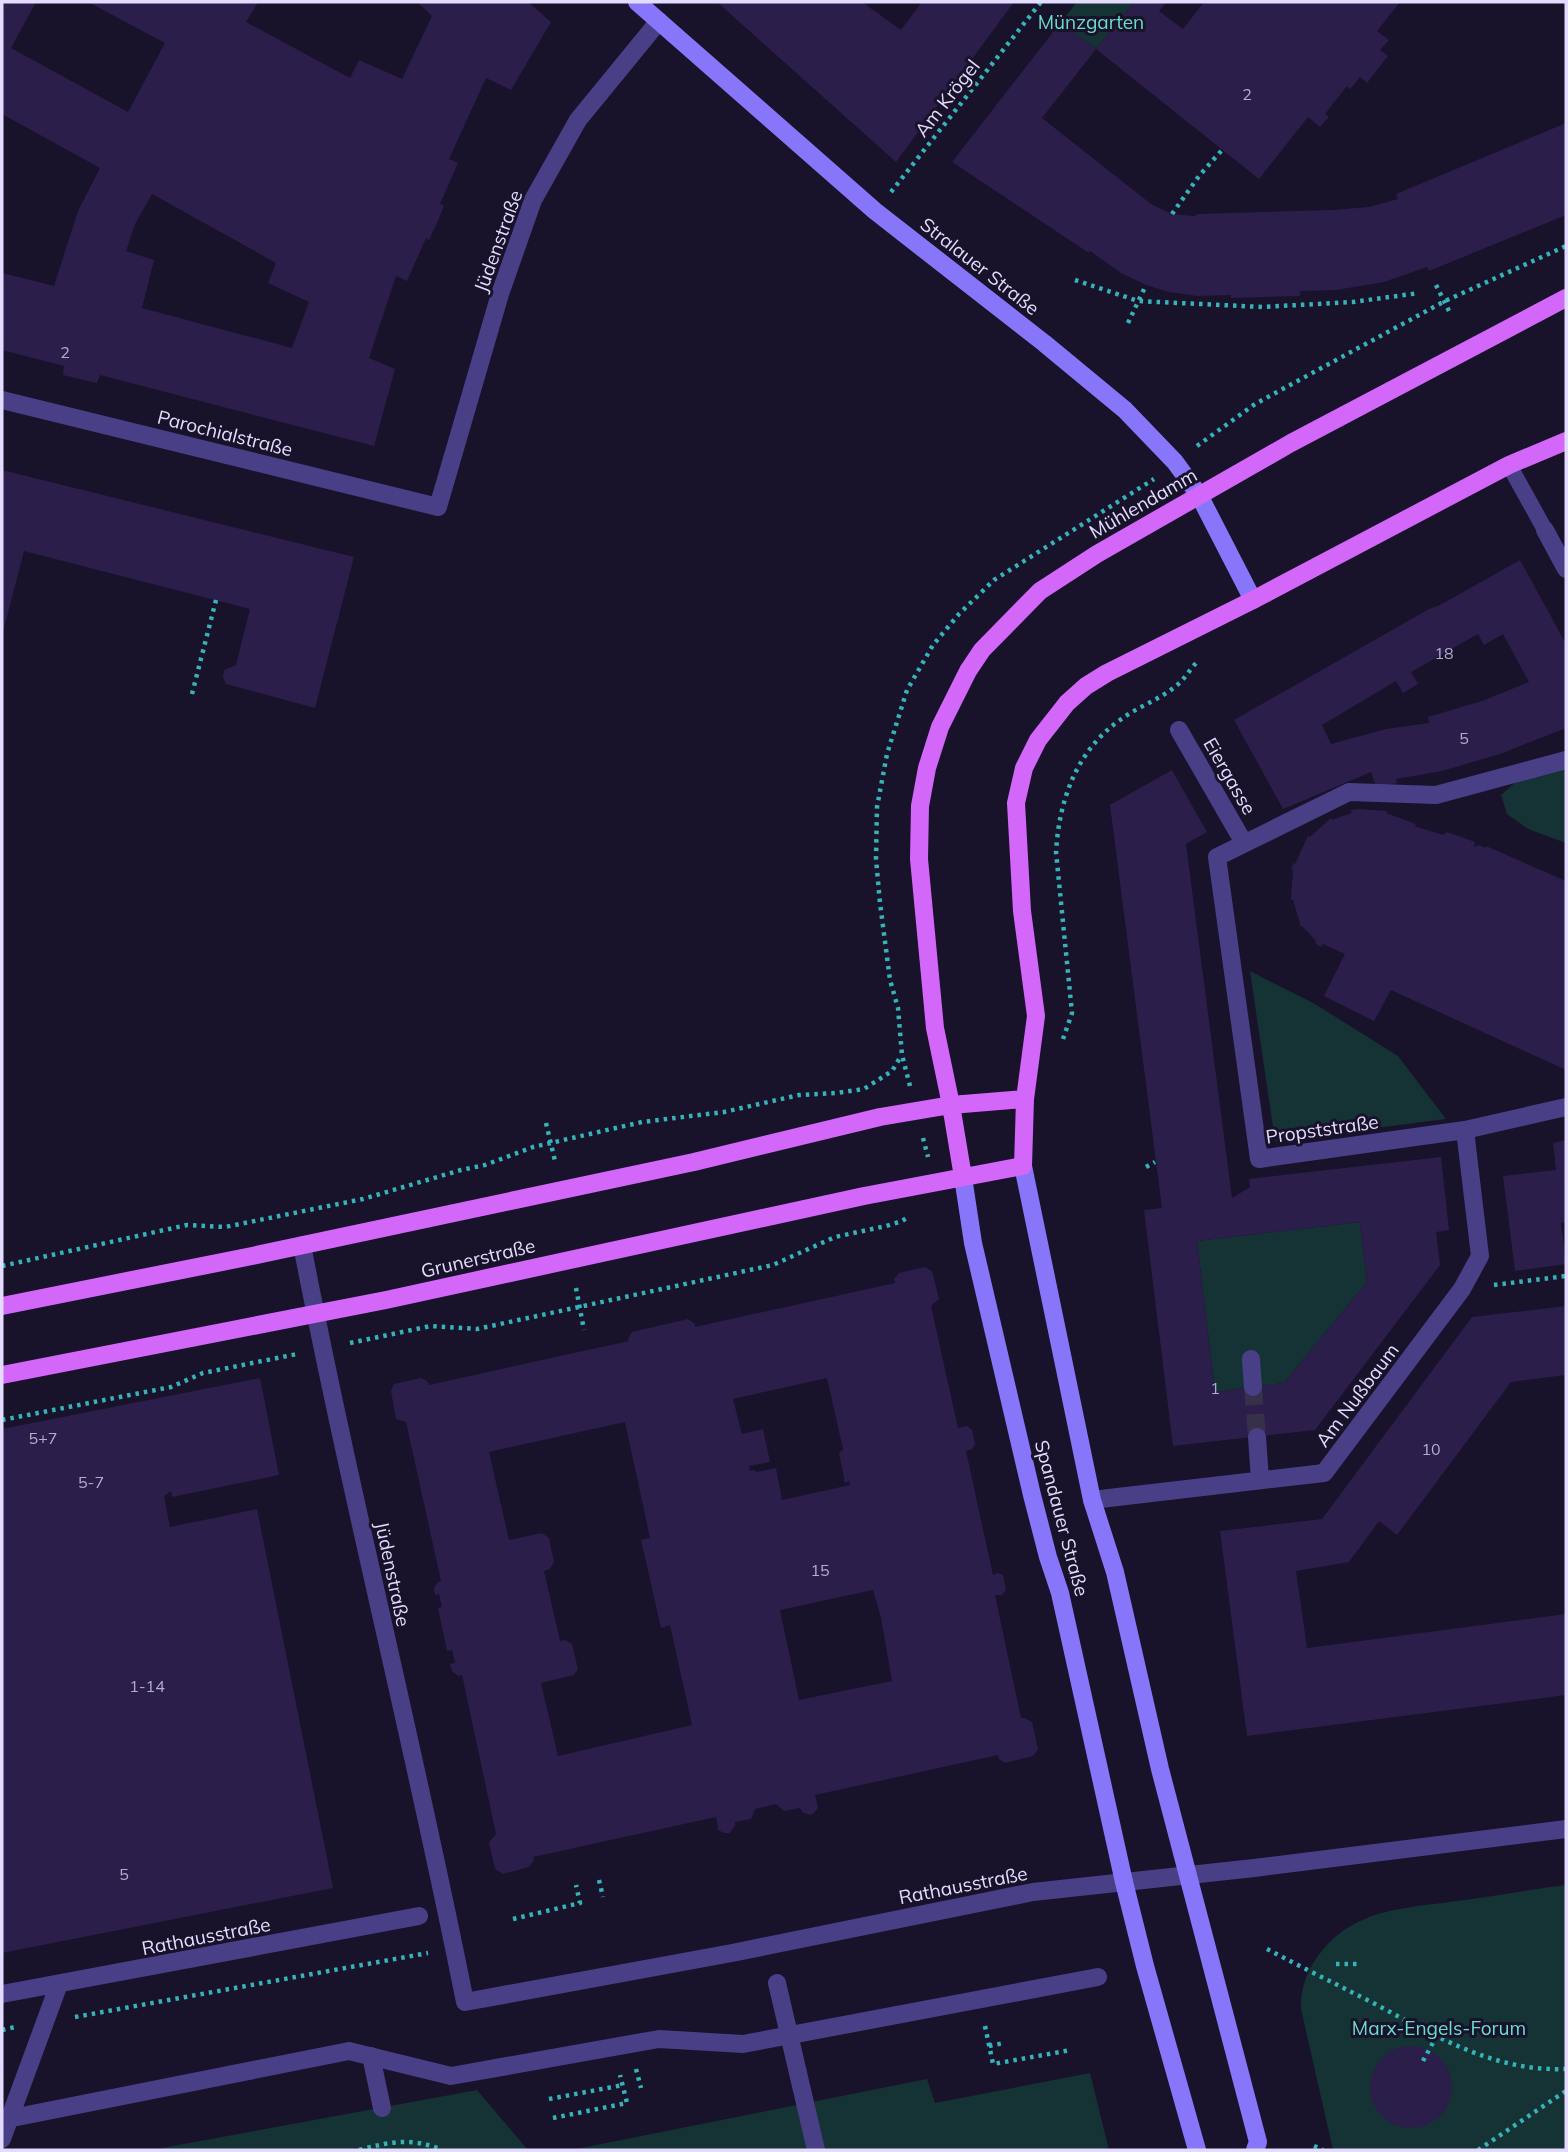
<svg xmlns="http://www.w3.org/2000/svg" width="1568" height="2152" font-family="Mulish,sans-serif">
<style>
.green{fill:#153234}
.building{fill:#2c1e4a;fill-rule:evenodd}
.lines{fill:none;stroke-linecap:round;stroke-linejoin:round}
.pedestrian-tunnel{stroke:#36304a;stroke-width:18;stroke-dasharray:18 9;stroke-linecap:butt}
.path{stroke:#35b3b9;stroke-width:4.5;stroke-dasharray:3.5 5;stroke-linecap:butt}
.service{stroke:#493f87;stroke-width:16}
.pedestrian{stroke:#493f87;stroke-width:18}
.minor{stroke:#493f87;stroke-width:18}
.secondary{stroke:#8776fa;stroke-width:18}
.primary{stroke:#d267fa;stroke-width:18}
.labels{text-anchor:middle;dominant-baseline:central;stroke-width:6;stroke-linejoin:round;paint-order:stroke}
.number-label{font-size:16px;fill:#b5acd1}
.park-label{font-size:19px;fill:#69ddcc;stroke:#18122a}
.street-label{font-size:19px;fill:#e3dcfe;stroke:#18122a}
</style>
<rect width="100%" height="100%" fill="#18122a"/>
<path class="green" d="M 1077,2 L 1134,2 L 1096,49 L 1060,23 Z
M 1566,765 L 1566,843 L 1528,829 L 1507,814 L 1501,795 L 1519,779 Z
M 1250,971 L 1315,1004 L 1398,1056 L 1446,1119 L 1275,1141 Z
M 1360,1222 L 1367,1282 L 1284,1383 L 1215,1392 L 1197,1241 Z
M 1566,1885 L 1566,2150 L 1333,2150 L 1301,2009 C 1299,1972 1327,1936 1360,1921 C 1388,1908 1420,1906 1449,1902 C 1488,1897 1527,1890 1566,1885 Z
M 1090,2073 L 1109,2150 L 571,2150 L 927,2079 L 935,2103 Z
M 477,2090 L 528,2150 L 151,2150 Z"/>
<path class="building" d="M 2,2 L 36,2 L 11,48 L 128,112 L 165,43 L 88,2 L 258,2 L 246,22 L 350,78 L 359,60 L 402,79 L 432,16 L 417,2 L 528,2 L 551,22 L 511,90 L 486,78 L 449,159 L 458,163 L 440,204 L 444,206 L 437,223 L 429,240 L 426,238 L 407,281 L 396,276 L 369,358 L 395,369 L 374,446 L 100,375 L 97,383 L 63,375 L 64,366 L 2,350 L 2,273 L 54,286 L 78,211 L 100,168 L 2,114 ZM 152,194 L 276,263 L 268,283 L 309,302 L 292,348 L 142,308 L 154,260 L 126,251 L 135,224 Z
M 717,2 L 862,2 L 901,30 L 922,2 L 1014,2 L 896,162 Z
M 1134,2 L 1167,2 L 1159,11 L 1183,29 L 1204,2 L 1400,2 L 1377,31 L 1389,40 L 1380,50 L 1388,56 L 1367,83 L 1360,77 L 1350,89 L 1347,86 L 1325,114 L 1329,117 L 1320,127 L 1308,117 L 1259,179 L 1096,49 Z
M 1060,23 L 1096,49 L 1042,118 L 1151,204 L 1172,214 L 1194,216 L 1198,214 L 1332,210 L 1369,207 L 1398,199 L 1396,194 L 1566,123 L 1566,215 L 1429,271 L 1427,267 L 1384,282 L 1336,290 L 1300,291 L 1300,296 L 1231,298 L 1231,295 L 1197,296 L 1169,292 L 1146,285 L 1121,273 L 1090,251 L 1089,253 L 952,162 Z
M 2,470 L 354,557 L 315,708 L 226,684 L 223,677 L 224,670 L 236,665 L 250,609 L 24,551 L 2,636 Z
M 1520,560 L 1566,644 L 1566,728 L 1500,754 L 1442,771 L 1396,779 L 1397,783 L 1376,787 L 1371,772 L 1283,809 L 1234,720 L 1429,609 L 1440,605 ZM 1478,634 L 1484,645 L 1503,634 L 1529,682 L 1482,701 L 1428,717 L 1429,723 L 1386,729 L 1331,744 L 1322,725 L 1396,681 L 1403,693 L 1418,684 L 1411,672 Z
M 1172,770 L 1207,832 L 1186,844 L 1232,1198 L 1250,1187 L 1249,1179 L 1441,1157 L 1449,1230 L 1436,1232 L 1440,1265 L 1315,1430 L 1173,1446 L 1144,1210 L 1162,1208 L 1110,805 ZM 1360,1222 L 1367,1282 L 1284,1383 L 1215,1392 L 1197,1241 Z
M 1359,809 L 1387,811 L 1386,813 L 1416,824 L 1414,826 L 1443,835 L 1447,832 L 1475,842 L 1474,847 L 1479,845 L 1485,848 L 1486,846 L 1566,881 L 1566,1070 L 1391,990 L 1374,1021 L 1324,996 L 1345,954 L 1323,944 L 1321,947 L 1315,943 L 1316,941 L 1302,926 L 1301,927 L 1293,900 L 1291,900 L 1293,870 L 1291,870 L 1293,863 L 1295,864 L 1308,836 L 1310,837 L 1331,818 L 1332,820 L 1352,813 L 1351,810 Z
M 1566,1140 L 1566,1222 L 1561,1223 L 1566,1264 L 1515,1271 L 1503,1176 L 1556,1170 L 1553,1143 Z
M 925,1267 L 932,1271 L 939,1299 L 931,1306 L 958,1428 L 967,1426 L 972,1430 L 975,1444 L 972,1449 L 966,1451 L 993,1575 L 998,1573 L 1003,1575 L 1006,1590 L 1002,1595 L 995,1595 L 1021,1718 L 1025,1718 L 1032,1722 L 1038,1749 L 1033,1756 L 1005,1763 L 999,1759 L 998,1755 L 815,1795 L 818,1808 L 814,1813 L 811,1815 L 803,1813 L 800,1808 L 784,1811 L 776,1804 L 755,1809 L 751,1819 L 735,1822 L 735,1826 L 730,1833 L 724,1833 L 718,1830 L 716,1817 L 533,1857 L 534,1860 L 529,1867 L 503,1874 L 495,1869 L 489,1842 L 496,1834 L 462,1675 L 458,1676 L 452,1671 L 450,1664 L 455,1663 L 452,1650 L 447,1651 L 438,1608 L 442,1607 L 439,1594 L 435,1595 L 434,1588 L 438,1582 L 441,1581 L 406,1422 L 396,1419 L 391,1391 L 394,1384 L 421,1378 L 427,1381 L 429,1385 L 629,1341 L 628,1339 L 632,1332 L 688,1319 L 695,1324 L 695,1327 L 895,1283 L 894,1279 L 899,1273 ZM 827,1378 L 843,1449 L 842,1451 L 839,1453 L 845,1483 L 849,1481 L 850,1485 L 782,1500 L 776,1468 L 756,1472 L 755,1470 L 750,1471 L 749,1466 L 770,1462 L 763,1429 L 742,1434 L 733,1399 ZM 625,1422 L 650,1538 L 641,1540 L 661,1628 L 670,1625 L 692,1725 L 558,1756 L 541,1683 L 574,1675 L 578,1669 L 572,1644 L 565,1640 L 560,1641 L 544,1571 L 550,1569 L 554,1562 L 549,1538 L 542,1533 L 509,1540 L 489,1452 ZM 873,1590 L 881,1618 L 892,1681 L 799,1700 L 780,1610 Z
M 1566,1306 L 1566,1375 L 1511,1382 L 1397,1535 L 1379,1521 L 1349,1562 L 1296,1571 L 1307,1648 L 1566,1614 L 1566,1695 L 1247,1736 L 1220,1531 L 1322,1519 L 1472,1317 Z
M 260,1378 L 279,1475 L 172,1497 L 171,1491 L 164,1496 L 170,1527 L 257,1509 L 333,1888 L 2,1953 L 2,1429 Z
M1370 2087a41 41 0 1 1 82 0a41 41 0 1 1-82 0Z"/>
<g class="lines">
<path class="pedestrian-tunnel" d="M 1253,1387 L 1257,1437"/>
<path class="path" d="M 891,192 L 1041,2
M 1172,214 L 1199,176 L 1222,150
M 1075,280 L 1138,301 L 1262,307 L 1353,302 L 1419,293
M 1436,285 L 1450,313
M 1128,323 L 1146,285
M 1197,446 L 1255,404 L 1445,301 L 1566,246
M 192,694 L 216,600
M 1063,1039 L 1072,1013 L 1056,852 C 1059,801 1076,751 1120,720 C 1137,707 1159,700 1176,686 C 1184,680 1190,669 1197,662
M 910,1086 L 902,1055 L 898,1008 L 890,980 L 880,903 L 876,859 L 877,807 L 887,754 L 907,690 L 933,645 L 959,614 L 994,580 L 1154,479
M 546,1123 L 555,1161
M 923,1138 L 928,1157
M 1146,1167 L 1155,1162
M 2,1266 L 187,1225 L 225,1227 L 363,1199 L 461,1170 L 485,1165 L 533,1147 L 642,1122 L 724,1112 L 799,1095 L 837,1093 L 864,1089 L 892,1071 L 901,1056
M 1494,1285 L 1566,1276
M 576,1288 L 584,1330
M 350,1343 L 431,1326 L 477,1329 L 773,1265 L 835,1237 L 886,1226 L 902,1221 L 908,1217
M 2,1420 L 171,1387 L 203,1373 L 297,1354
M 599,1880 L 603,1897
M 513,1919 L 580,1903 L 576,1885
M 1267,1949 C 1303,1968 1340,1986 1377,2005 C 1437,2037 1496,2072 1566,2069
M 1336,1964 L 1360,1964
M 75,2017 L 428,1953
M 985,2026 L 993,2064 L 1071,2050
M 2,2030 L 15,2027
M 989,2046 L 1004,2043
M 1423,2061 L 1436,2037
M 636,2069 L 641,2088
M 549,2099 L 623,2085
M 553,2118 L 627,2103 L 620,2075
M 1314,2146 L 1323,2150
M 359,2150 C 389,2142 412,2137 442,2150
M 1478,2150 L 1566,2091"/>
<path class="service" d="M 1509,465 L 1545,530"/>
<path class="pedestrian" d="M 1545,530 L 1566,569
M 1179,730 L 1244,843
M 1566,760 L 1436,795 L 1349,792 L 1217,857 L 1259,1159 L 1465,1130 L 1566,1107
M 1251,1359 L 1253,1387
M 1257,1437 L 1260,1480
M 1092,1500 L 1324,1473 L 1462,1289 L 1480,1256 L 1465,1130
M 777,1983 L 816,2150
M 2,1994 L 419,1916
M 371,2056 L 382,2108
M 2,2120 L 349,2051 L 451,2076 L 659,2039 L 743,2044 L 1098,1977
M 2,2139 L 59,1984"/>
<path class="minor" d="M 2,400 L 438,507 L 500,294 L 533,200 L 578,120 L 659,21
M 302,1245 C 351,1499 415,1749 465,2002 L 732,1953 L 1033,1892 L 1254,1868 L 1566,1829"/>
<path class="secondary" d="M 637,2 L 875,211 L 1044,343 L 1125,410 L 1175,462 L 1199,495 L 1253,600
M 1023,1166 L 1092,1500 L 1115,1572 L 1160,1769 L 1258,2142 L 1255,2150
M 963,1177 L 973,1243 L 1032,1495 L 1048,1557 L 1060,1593 L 1124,1882 L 1145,1966 L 1197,2150"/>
<path class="primary" d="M 963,1177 L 951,1105 L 935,1028 L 919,859 L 920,806 L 927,768 L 940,727 L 968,671 L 982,650 L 1040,591 L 1097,554 L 1291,443 L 1566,298
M 2,1306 L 252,1256 L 694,1162 L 880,1117 L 951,1105 L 1025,1099
M 2,1375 L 386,1300 L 864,1196 L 1023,1166 L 1025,1099 L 1036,1016 L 1022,911 L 1016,803 L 1024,768 L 1038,740 L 1067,703 L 1086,686 L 1107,673 L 1253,600 L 1509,465 L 1566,441"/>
</g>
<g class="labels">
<g class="number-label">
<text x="1247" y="94">2</text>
<text x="65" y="352">2</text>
<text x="1444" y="653">18</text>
<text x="1464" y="738">5</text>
<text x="1215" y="1388">1</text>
<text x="43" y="1438">5+7</text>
<text x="1431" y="1449">10</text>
<text x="91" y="1482">5-7</text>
<text x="820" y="1570">15</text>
<text x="147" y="1686">1-14</text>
<text x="124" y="1874">5</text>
</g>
<g class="park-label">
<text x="1091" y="22">Münzgarten</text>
<text x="1439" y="2028">Marx-Engels-Forum</text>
</g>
<g class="street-label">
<text transform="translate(947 98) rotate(-52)">Am Krögel</text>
<text transform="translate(498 241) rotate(-70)">Jüdenstraße</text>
<text transform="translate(980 266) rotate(38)">Stralauer Straße</text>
<text transform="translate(225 433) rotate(14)">Parochialstraße</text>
<text transform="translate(1143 503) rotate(-30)">Mühlendamm</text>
<text transform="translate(1230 776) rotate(60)">Eiergasse</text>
<text transform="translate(1322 1129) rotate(-8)">Propststraße</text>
<text transform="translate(478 1258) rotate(-13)">Grunerstraße</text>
<text transform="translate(1357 1395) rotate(-53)">Am Nußbaum</text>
<text transform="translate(1062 1518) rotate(75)">Spandauer Straße</text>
<text transform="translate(393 1574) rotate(78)">Jüdenstraße</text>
<text transform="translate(963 1885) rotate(-11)">Rathausstraße</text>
<text transform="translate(206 1936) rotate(-11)">Rathausstraße</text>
</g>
</g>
<rect width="1568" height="2152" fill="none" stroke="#e3dcfe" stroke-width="7"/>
</svg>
